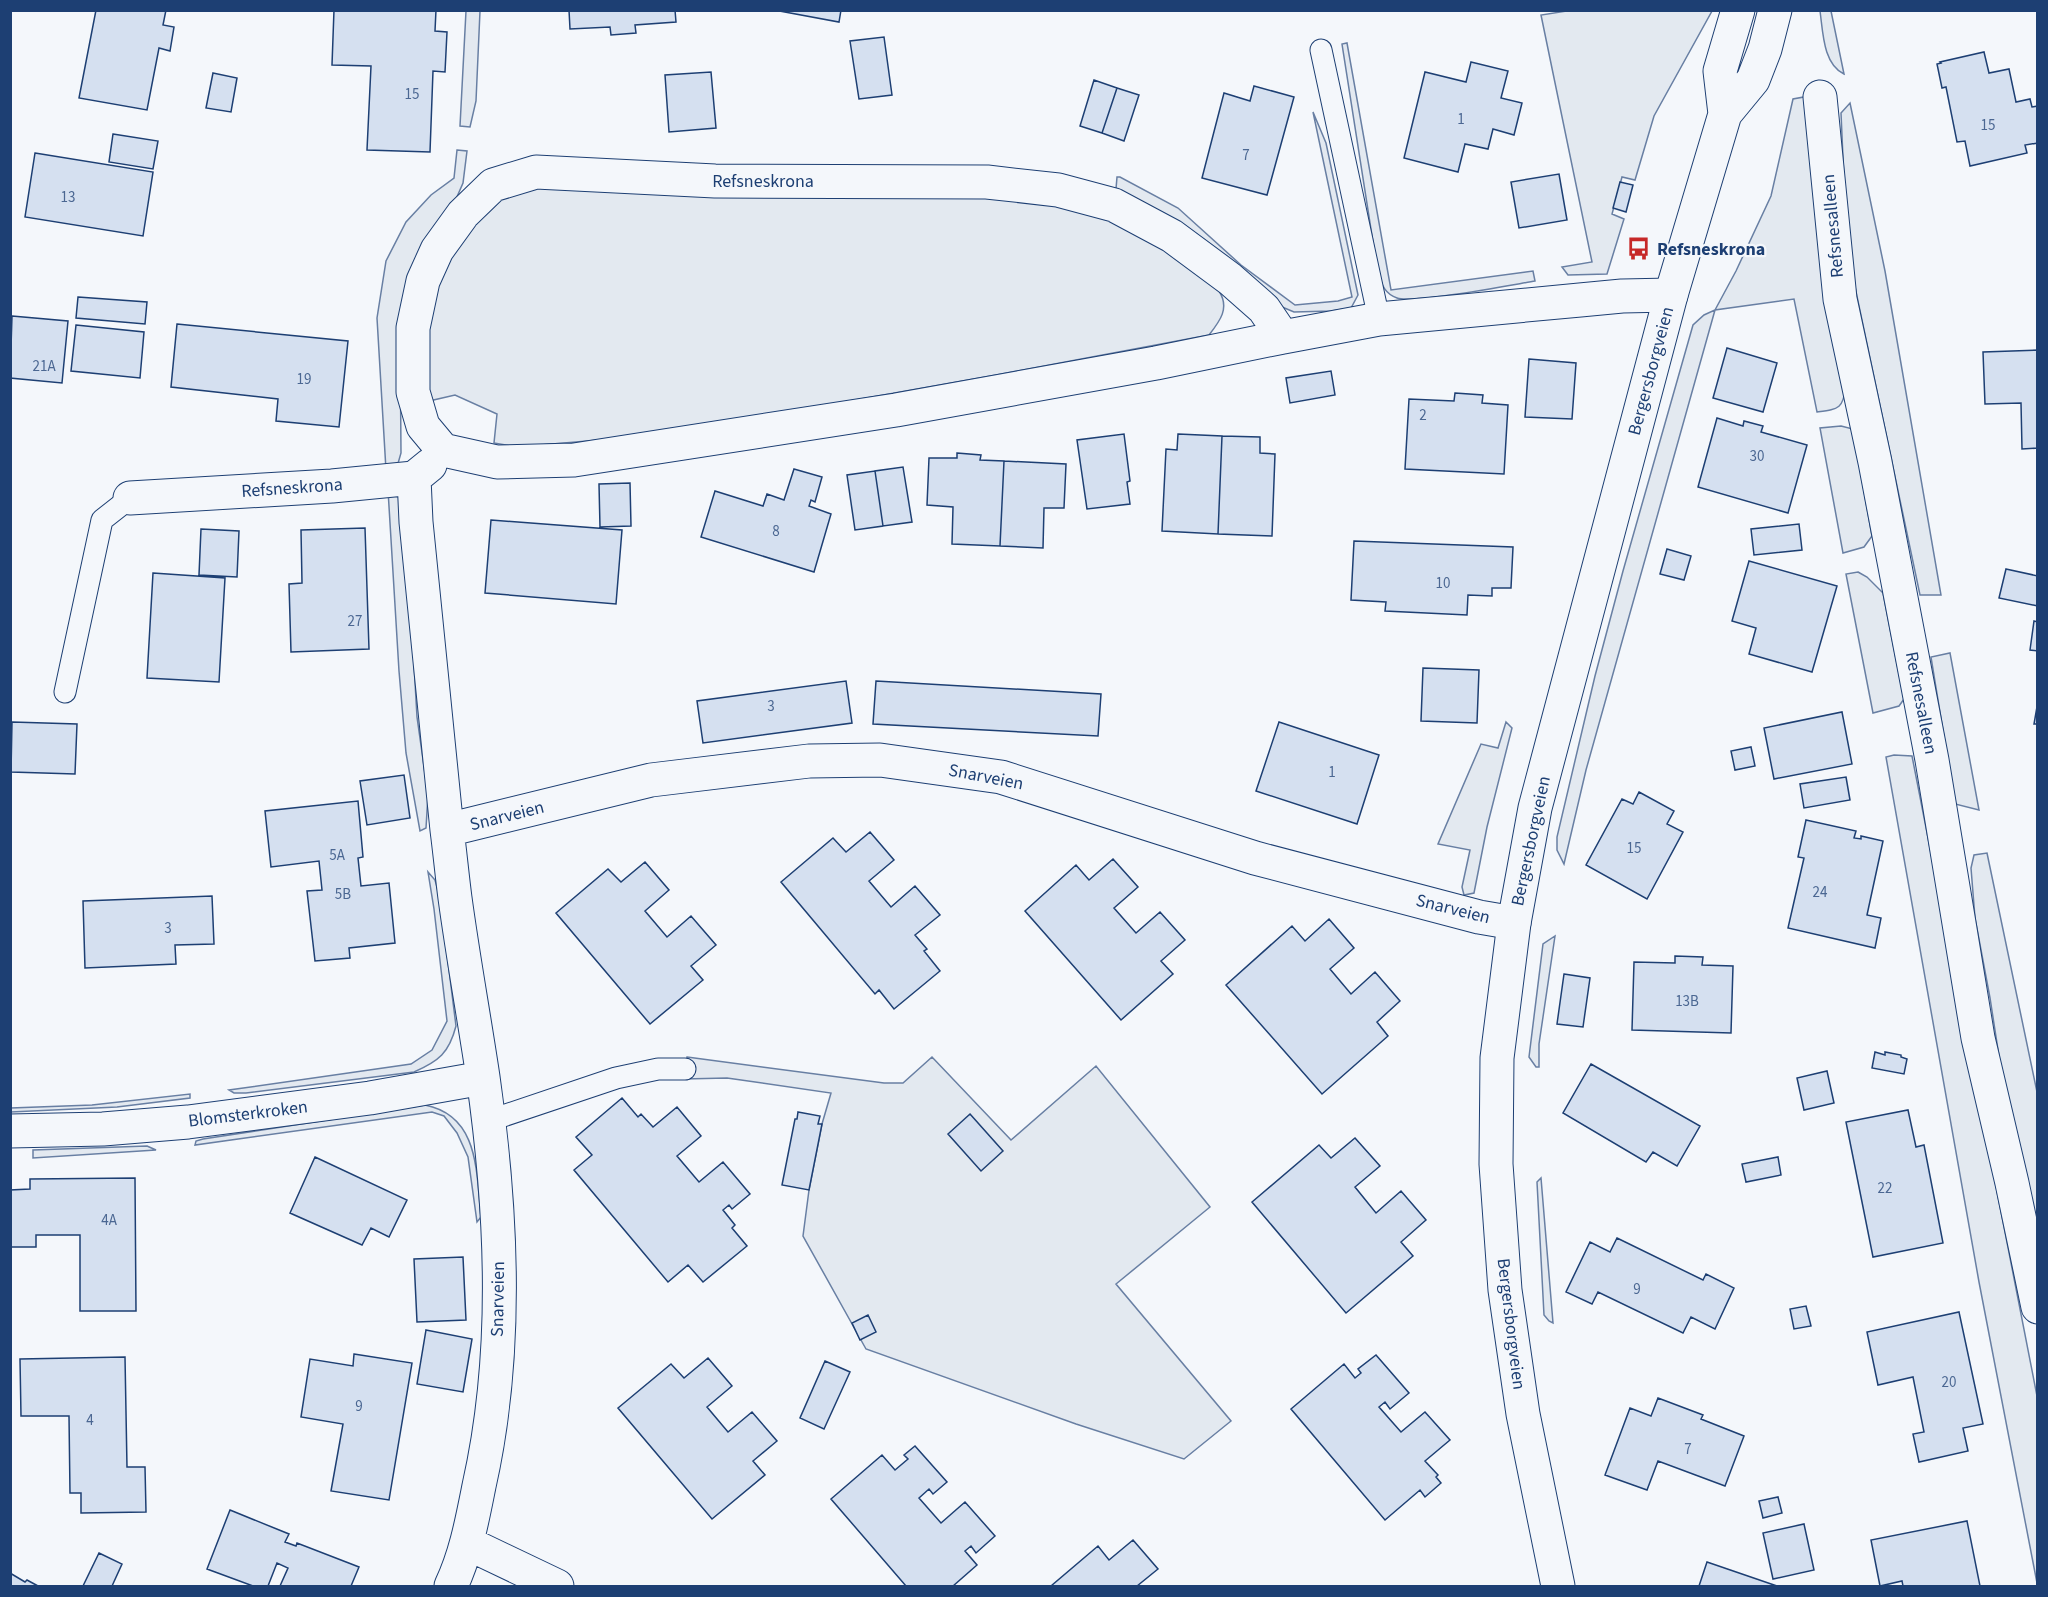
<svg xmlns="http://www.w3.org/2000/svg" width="2048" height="1597" font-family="'Source Sans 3',sans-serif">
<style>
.green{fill:#e3e9f0;stroke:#687fa3;stroke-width:1.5}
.building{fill:#d5e0f0;stroke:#1d3f73;stroke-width:1.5}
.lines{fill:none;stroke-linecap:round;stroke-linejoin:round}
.service-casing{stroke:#1d3f73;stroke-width:23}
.minor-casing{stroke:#1d3f73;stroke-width:35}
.tertiary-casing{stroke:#1d3f73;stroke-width:35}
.service{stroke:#f4f7fb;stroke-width:21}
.minor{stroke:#f4f7fb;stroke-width:33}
.tertiary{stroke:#f4f7fb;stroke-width:33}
.labels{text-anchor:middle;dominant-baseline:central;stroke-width:4.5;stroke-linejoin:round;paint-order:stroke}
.number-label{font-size:15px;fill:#4b6792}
.street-label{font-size:18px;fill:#1d3f73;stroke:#f4f7fb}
.poi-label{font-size:18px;font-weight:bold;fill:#1d3f73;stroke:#f4f7fb;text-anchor:start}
</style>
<rect width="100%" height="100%" fill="#f4f7fb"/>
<path class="green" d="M 1573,10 L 1712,11 L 1654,116 L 1635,180 L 1622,177 L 1612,214 L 1624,219 L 1607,274 L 1568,275 L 1562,267 L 1592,262 L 1541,15 Z
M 466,11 L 480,11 L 476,101 L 470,127 L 460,126 Z
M 1820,11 L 1831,11 L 1844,74 C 1823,64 1823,32 1820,11 Z
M 1347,43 L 1391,290 L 1533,271 L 1535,281 C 1511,285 1413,304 1397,298 C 1385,294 1382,285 1378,274 L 1342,44 Z
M 1804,97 L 1846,386 C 1843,409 1839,409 1817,412 L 1794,299 L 1715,310 L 1586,770 L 1564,864 L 1557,850 L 1557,837 L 1595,676 L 1623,571 L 1693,325 L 1704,315 L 1715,310 L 1736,271 L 1771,196 L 1793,99 Z
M 1850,103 L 1885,271 L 1941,595 L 1920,595 L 1847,249 L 1841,113 Z
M 1313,112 L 1326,143 L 1358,295 L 1351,308 L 1331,311 L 1294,312 L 1275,304 L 1116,189 L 1117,177 L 1120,177 L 1178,208 L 1241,265 L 1295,305 L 1338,301 L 1352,297 Z
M 457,150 L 467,151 L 463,183 L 400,327 L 401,453 L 397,467 L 386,470 L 377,318 L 386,261 L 406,222 L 431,195 L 454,178 Z
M 538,188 L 1047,199 L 1105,215 L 1158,244 L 1219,291 C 1230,308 1220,321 1209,335 L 996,375 L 743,420 L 611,439 L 517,447 L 494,443 L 497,414 L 455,395 L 429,401 L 423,371 L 435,274 L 475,219 L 501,199 Z
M 1841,426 L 1853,429 L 1872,536 L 1864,547 L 1843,553 L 1820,428 Z
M 388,490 L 400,491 L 407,542 L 417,717 L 428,795 L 426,828 L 420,831 L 406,753 L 399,671 Z
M 1858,572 L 1867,577 L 1883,593 L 1904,699 L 1899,706 L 1873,713 L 1846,574 Z
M 1950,653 L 1979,810 L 1955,804 L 1931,657 Z
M 1506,722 L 1512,728 L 1487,827 L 1474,893 L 1464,895 L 1462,887 L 1470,850 L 1438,844 L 1481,744 L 1498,748 Z
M 1894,755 L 1912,756 L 2037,1396 L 2037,1583 L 1979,1282 L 1886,757 Z
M 1987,853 L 2037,1092 L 2037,1247 L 2003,1082 L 1990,998 L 1975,918 L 1971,868 L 1974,855 Z
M 428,872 L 435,880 L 440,898 L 456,1026 C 449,1053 439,1061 414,1072 L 246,1093 L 234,1093 L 229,1090 L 411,1064 L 432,1050 L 447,1021 L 434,909 Z
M 1555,936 L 1539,1044 L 1539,1067 L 1536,1067 L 1529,1057 L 1543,944 Z
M 687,1057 L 884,1083 L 903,1083 L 932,1057 L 1011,1140 L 1096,1066 L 1210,1207 L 1116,1284 L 1231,1421 L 1184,1459 L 1076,1424 L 866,1349 L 803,1236 L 809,1190 L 822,1124 L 831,1093 L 727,1078 L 684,1079 Z
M 190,1094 L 190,1098 L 117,1107 L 11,1112 L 11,1108 L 92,1105 Z
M 425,1105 C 480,1116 476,1173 481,1217 L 477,1222 L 468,1157 L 457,1133 L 444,1116 L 432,1112 L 195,1145 L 196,1141 L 203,1139 Z
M 147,1146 L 156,1150 L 33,1158 L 33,1150 Z
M 1541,1178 L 1553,1323 L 1549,1321 L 1544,1315 L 1537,1182 Z"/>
<path class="building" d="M 96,10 L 166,10 L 163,25 L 174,27 L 170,51 L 159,48 L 147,110 L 79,98 Z
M 334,10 L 436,10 L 435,31 L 447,32 L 445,72 L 433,71 L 430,152 L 367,150 L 371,66 L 332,65 Z
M 569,10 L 675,10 L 676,22 L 635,25 L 636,33 L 611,35 L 610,27 L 570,29 Z
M 774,10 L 841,10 L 839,22 Z
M 884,37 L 892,95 L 859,99 L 850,41 Z
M 1984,52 L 1989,73 L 2009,69 L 2016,102 L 2030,99 L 2032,107 L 2038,106 L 2038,143 L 2025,145 L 2027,153 L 1970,166 L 1965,141 L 1957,142 L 1946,87 L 1942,88 L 1937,64 L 1941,63 L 1940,62 Z
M 1471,62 L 1508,71 L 1501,98 L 1522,103 L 1514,135 L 1493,129 L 1488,149 L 1465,144 L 1458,172 L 1404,158 L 1425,72 L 1466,82 Z
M 711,72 L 716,128 L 669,132 L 665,75 Z
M 213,73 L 237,78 L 231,112 L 206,108 Z
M 1094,80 L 1117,88 L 1102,133 L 1080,126 Z
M 1254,86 L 1294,97 L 1267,195 L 1202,178 L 1224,93 L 1250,101 Z
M 1117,88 L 1139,95 L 1124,141 L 1102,133 Z
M 113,134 L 158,141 L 153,169 L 109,162 Z
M 35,153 L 153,172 L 143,236 L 25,217 Z
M 1559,174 L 1567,220 L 1519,228 L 1511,182 Z
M 1620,182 L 1633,185 L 1626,212 L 1613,208 Z
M 78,297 L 147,302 L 145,324 L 76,318 Z
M 12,316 L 68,321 L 62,383 L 10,378 Z
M 177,324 L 348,341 L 339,427 L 276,421 L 278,399 L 171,387 Z
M 76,325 L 144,332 L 140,378 L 71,371 Z
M 1727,348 L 1777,363 L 1763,412 L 1713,398 Z
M 2038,350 L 2038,448 L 2022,449 L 2021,403 L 1985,404 L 1983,352 Z
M 1529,359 L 1576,363 L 1572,419 L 1525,417 Z
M 1331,371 L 1335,395 L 1290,403 L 1286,378 Z
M 1455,393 L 1483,395 L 1482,403 L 1508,405 L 1504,474 L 1405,469 L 1409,399 L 1454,401 Z
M 1717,418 L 1743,426 L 1744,421 L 1763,426 L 1761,432 L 1807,445 L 1788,513 L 1698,487 Z
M 1124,434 L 1130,481 L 1127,482 L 1130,504 L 1087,509 L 1077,440 Z
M 1178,434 L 1222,436 L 1218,534 L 1162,531 L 1166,449 L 1177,450 Z
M 1222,436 L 1260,437 L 1260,453 L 1275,454 L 1272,536 L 1218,534 Z
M 957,453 L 981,455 L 980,460 L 1004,461 L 1000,546 L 952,544 L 953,507 L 927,505 L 929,458 L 957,458 Z
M 1004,461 L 1066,464 L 1064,508 L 1044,508 L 1043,548 L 1000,546 Z
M 903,467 L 912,522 L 883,526 L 875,471 Z
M 794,469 L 822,477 L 815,502 L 811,500 L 809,506 L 831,514 L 814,572 L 701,537 L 715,491 L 763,506 L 767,494 L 784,500 Z
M 875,471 L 883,526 L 855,530 L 847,475 Z
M 630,483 L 631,526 L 600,527 L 599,484 Z
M 491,520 L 622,530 L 616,604 L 485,593 Z
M 1799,524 L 1802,550 L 1754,555 L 1751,529 Z
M 365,528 L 369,649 L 291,652 L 289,584 L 302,583 L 301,530 Z
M 201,529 L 239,531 L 237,577 L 199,575 Z
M 1354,541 L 1513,547 L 1511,588 L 1492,588 L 1492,596 L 1468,595 L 1467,615 L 1385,611 L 1386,602 L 1351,600 Z
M 1667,549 L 1691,556 L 1684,580 L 1660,574 Z
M 1749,561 L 1837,586 L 1812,672 L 1749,654 L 1756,628 L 1732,621 Z
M 2006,569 L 2038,576 L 2038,606 L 1999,598 Z
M 153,573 L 225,578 L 219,682 L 147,678 Z
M 2034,621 L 2038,622 L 2038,651 L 2030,650 Z
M 1423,668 L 1479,670 L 1477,723 L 1421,721 Z
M 846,681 L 852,723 L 703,743 L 697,701 Z
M 876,681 L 1101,694 L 1098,736 L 873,724 Z
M 2038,701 L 2038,724 L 2034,724 Z
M 1842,712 L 1852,764 L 1774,779 L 1764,728 Z
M 12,722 L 77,724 L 75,774 L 11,772 Z
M 1279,722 L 1379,755 L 1357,824 L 1256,791 Z
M 1751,747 L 1755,766 L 1735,770 L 1731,751 Z
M 404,775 L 410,818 L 367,825 L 360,781 Z
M 1846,777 L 1850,800 L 1804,808 L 1800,784 Z
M 1639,792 L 1674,811 L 1667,824 L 1683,832 L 1647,899 L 1586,865 L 1622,799 L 1633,804 Z
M 358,801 L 363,857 L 358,858 L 361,886 L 389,883 L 395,943 L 349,948 L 350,958 L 315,961 L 307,891 L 322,890 L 319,861 L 271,867 L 265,811 Z
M 1806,820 L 1856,831 L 1854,838 L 1861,839 L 1861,836 L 1883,841 L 1867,915 L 1881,918 L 1875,948 L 1788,928 L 1804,858 L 1798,857 Z
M 870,832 L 894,860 L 869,881 L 891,907 L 915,886 L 940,915 L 915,935 L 927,949 L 924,951 L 940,971 L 894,1009 L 879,990 L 875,994 L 781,882 L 833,838 L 846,852 Z
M 1113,859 L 1138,887 L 1114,908 L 1136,933 L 1160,912 L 1185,940 L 1161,961 L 1173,974 L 1121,1020 L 1025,911 L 1076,865 L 1089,880 Z
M 645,862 L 669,890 L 645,911 L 667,937 L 691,916 L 716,945 L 691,966 L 703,980 L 650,1024 L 556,913 L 608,869 L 621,882 Z
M 212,896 L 214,944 L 175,945 L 176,964 L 85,968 L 83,901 Z
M 1329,919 L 1354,948 L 1330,969 L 1351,994 L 1375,972 L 1400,1001 L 1377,1022 L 1388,1036 L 1322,1094 L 1226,985 L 1292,926 L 1305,941 Z
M 1675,956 L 1703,957 L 1702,965 L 1733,966 L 1731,1033 L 1632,1030 L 1634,962 L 1675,963 Z
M 1564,974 L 1590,978 L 1583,1027 L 1557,1024 Z
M 1875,1052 L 1885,1055 L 1885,1052 L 1901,1055 L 1901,1057 L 1907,1059 L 1904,1074 L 1872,1068 Z
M 1591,1064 L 1700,1126 L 1677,1166 L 1653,1152 L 1646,1162 L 1563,1113 Z
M 1827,1071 L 1834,1103 L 1804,1110 L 1797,1078 Z
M 622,1098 L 638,1117 L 641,1114 L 653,1127 L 677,1107 L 701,1136 L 677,1156 L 699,1182 L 723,1162 L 750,1194 L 732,1209 L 729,1205 L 723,1210 L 735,1225 L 732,1228 L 747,1246 L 703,1282 L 688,1265 L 668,1282 L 574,1170 L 592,1155 L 576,1137 Z
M 1908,1110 L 1916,1147 L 1924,1145 L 1943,1243 L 1873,1257 L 1846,1122 Z
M 798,1112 L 820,1116 L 818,1124 L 822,1124 L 809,1190 L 782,1185 L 795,1119 L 797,1119 Z
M 970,1114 L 1003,1151 L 981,1171 L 948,1134 Z
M 1355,1138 L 1380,1166 L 1355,1187 L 1376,1213 L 1401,1191 L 1426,1220 L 1401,1242 L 1413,1256 L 1346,1313 L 1252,1202 L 1319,1145 L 1331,1158 Z
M 315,1157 L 407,1200 L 389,1237 L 371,1228 L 362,1245 L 290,1213 Z
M 1778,1157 L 1781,1175 L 1746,1182 L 1742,1164 Z
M 135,1178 L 136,1311 L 80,1311 L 80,1235 L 36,1235 L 36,1247 L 10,1247 L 10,1190 L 30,1189 L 30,1179 Z
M 1617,1238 L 1703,1280 L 1706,1274 L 1734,1288 L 1715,1329 L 1691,1317 L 1683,1333 L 1598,1292 L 1592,1304 L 1566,1292 L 1590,1242 L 1610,1252 Z
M 463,1257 L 466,1320 L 417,1322 L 414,1259 Z
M 1806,1306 L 1811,1326 L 1794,1329 L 1790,1309 Z
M 1959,1312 L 1983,1424 L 1963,1428 L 1968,1451 L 1919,1462 L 1913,1434 L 1924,1432 L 1913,1377 L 1878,1385 L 1867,1332 Z
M 868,1315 L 876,1332 L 860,1340 L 852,1323 Z
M 426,1330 L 472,1339 L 463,1392 L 417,1384 Z
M 354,1354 L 412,1363 L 389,1500 L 331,1491 L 343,1424 L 301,1417 L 310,1359 L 353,1366 Z
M 1376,1355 L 1409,1393 L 1390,1409 L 1385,1402 L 1379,1407 L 1401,1432 L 1425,1412 L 1450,1440 L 1425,1461 L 1438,1475 L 1436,1477 L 1441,1483 L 1425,1497 L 1420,1490 L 1385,1520 L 1291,1409 L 1344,1364 L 1355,1378 L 1361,1373 L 1358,1369 Z
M 125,1357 L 127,1467 L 145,1467 L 146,1512 L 81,1513 L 81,1493 L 70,1493 L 69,1416 L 21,1416 L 20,1359 Z
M 708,1358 L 732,1386 L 707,1407 L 728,1432 L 752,1412 L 777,1441 L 753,1461 L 765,1475 L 712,1519 L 618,1408 L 671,1364 L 684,1378 Z
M 825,1361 L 850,1372 L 824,1429 L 800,1418 Z
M 1658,1398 L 1703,1415 L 1701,1419 L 1744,1436 L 1725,1486 L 1658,1461 L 1647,1490 L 1605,1475 L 1630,1408 L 1651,1416 Z
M 915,1446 L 947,1482 L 933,1494 L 929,1489 L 919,1498 L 941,1523 L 965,1502 L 995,1536 L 976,1553 L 971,1546 L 965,1551 L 977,1565 L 953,1586 L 906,1586 L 831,1499 L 882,1455 L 895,1470 L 908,1459 L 904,1455 Z
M 1778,1497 L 1782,1513 L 1763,1518 L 1759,1501 Z
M 230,1510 L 289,1534 L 285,1542 L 296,1546 L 297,1543 L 359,1567 L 351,1586 L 280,1586 L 288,1568 L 277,1563 L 268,1586 L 253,1586 L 207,1569 Z
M 1967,1521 L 1980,1586 L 1903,1586 L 1902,1581 L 1880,1586 L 1871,1540 Z
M 1804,1524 L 1814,1570 L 1773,1579 L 1763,1533 Z
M 1133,1540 L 1158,1569 L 1137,1586 L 1051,1586 L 1098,1546 L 1109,1560 Z
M 99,1553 L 122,1564 L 112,1586 L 83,1586 Z
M 1707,1562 L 1777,1586 L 1699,1586 Z
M 10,1573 L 25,1582 L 27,1580 L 38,1586 L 10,1586 Z"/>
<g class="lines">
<defs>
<path id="service" d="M 1321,50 L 1379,319
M 65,692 L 102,520 L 130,498
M 488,1121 L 616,1078 L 658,1069 L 685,1069"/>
<path id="minor" d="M 1820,97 L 1840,299 L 1875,462 L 1932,760 L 1978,1038 L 2012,1183 L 2038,1307
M 1283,337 L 1264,309 L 1230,279 L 1172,236 L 1114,205 L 1058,190 L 987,182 L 715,181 L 536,172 L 493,185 L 463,214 L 437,250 L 423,281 L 413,328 L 413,392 L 423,426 L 443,450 L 497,462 L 574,460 L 896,410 L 1156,363 L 1283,337 L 1379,319 L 1580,300 L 1622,296 L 1671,295
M 414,478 L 416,522 L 447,830
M 130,498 L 332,486 L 414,478 L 430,465
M 10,1131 L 103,1129 L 188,1122 L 370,1098 L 483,1078
M 467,1543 L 557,1586
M 451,1586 C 466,1554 472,1521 479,1486 C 509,1353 502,1211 483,1077 C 474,1017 463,957 455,898 C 452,875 450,853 447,830 L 651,780 L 809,761 L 880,760 L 1001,777 L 1255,858 L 1479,917 L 1514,923"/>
<path id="tertiary" d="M 1725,114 L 1720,71 L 1738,10
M 1558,1586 L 1523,1414 L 1505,1290 L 1496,1164 L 1497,1058 L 1514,923 L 1535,808 L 1671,295 L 1725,114 L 1753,80 L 1765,49 L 1775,10"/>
</defs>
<use href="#service" class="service-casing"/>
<use href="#minor" class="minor-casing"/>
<use href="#tertiary" class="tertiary-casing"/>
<use href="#service" class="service"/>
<use href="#minor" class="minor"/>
<use href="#tertiary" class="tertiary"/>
</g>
<defs>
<symbol id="bus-bare" viewBox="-9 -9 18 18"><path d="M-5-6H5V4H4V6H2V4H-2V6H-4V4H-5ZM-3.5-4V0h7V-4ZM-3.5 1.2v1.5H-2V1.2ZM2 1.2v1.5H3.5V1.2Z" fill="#c62828" stroke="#f4f7fb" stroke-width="2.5" paint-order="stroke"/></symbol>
</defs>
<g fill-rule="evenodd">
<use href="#bus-bare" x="1622" y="232" width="33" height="33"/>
</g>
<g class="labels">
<g class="number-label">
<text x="412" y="94">15</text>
<text x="1461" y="119">1</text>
<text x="1988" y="125">15</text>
<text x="1246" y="155">7</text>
<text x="68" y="197">13</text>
<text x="44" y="366">21A</text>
<text x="304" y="379">19</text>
<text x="1423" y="415">2</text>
<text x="1757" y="456">30</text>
<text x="776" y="531">8</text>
<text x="1443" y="583">10</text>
<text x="355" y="621">27</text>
<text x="771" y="706">3</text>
<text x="1332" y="772">1</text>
<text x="1634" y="848">15</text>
<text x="337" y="855">5A</text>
<text x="1820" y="892">24</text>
<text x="343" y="894">5B</text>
<text x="168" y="928">3</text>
<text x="1687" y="1001">13B</text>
<text x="1885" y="1188">22</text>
<text x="109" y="1220">4A</text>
<text x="1637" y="1289">9</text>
<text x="1949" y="1382">20</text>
<text x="359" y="1406">9</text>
<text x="90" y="1420">4</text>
<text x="1688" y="1449">7</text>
</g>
<g class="street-label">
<text x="763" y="181">Refsneskrona</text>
<text transform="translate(1833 226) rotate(-95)">Refsnesalleen</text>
<text transform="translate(1651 371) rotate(-75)">Bergersborgveien</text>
<text transform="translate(292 488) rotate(-4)">Refsneskrona</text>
<text transform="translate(1921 703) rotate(79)">Refsnesalleen</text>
<text transform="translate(986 777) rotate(11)">Snarveien</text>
<text transform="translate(507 816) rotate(-14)">Snarveien</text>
<text transform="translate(1531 841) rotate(-78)">Bergersborgveien</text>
<text transform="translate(1453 909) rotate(14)">Snarveien</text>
<text transform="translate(248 1114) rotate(-7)">Blomsterkroken</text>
<text transform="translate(498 1299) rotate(-89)">Snarveien</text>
<text transform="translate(1511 1324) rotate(83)">Bergersborgveien</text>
</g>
<g class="poi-label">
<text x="1657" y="249">Refsneskrona</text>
</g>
</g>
<rect width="2048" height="1597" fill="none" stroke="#1d3f73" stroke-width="24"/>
</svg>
